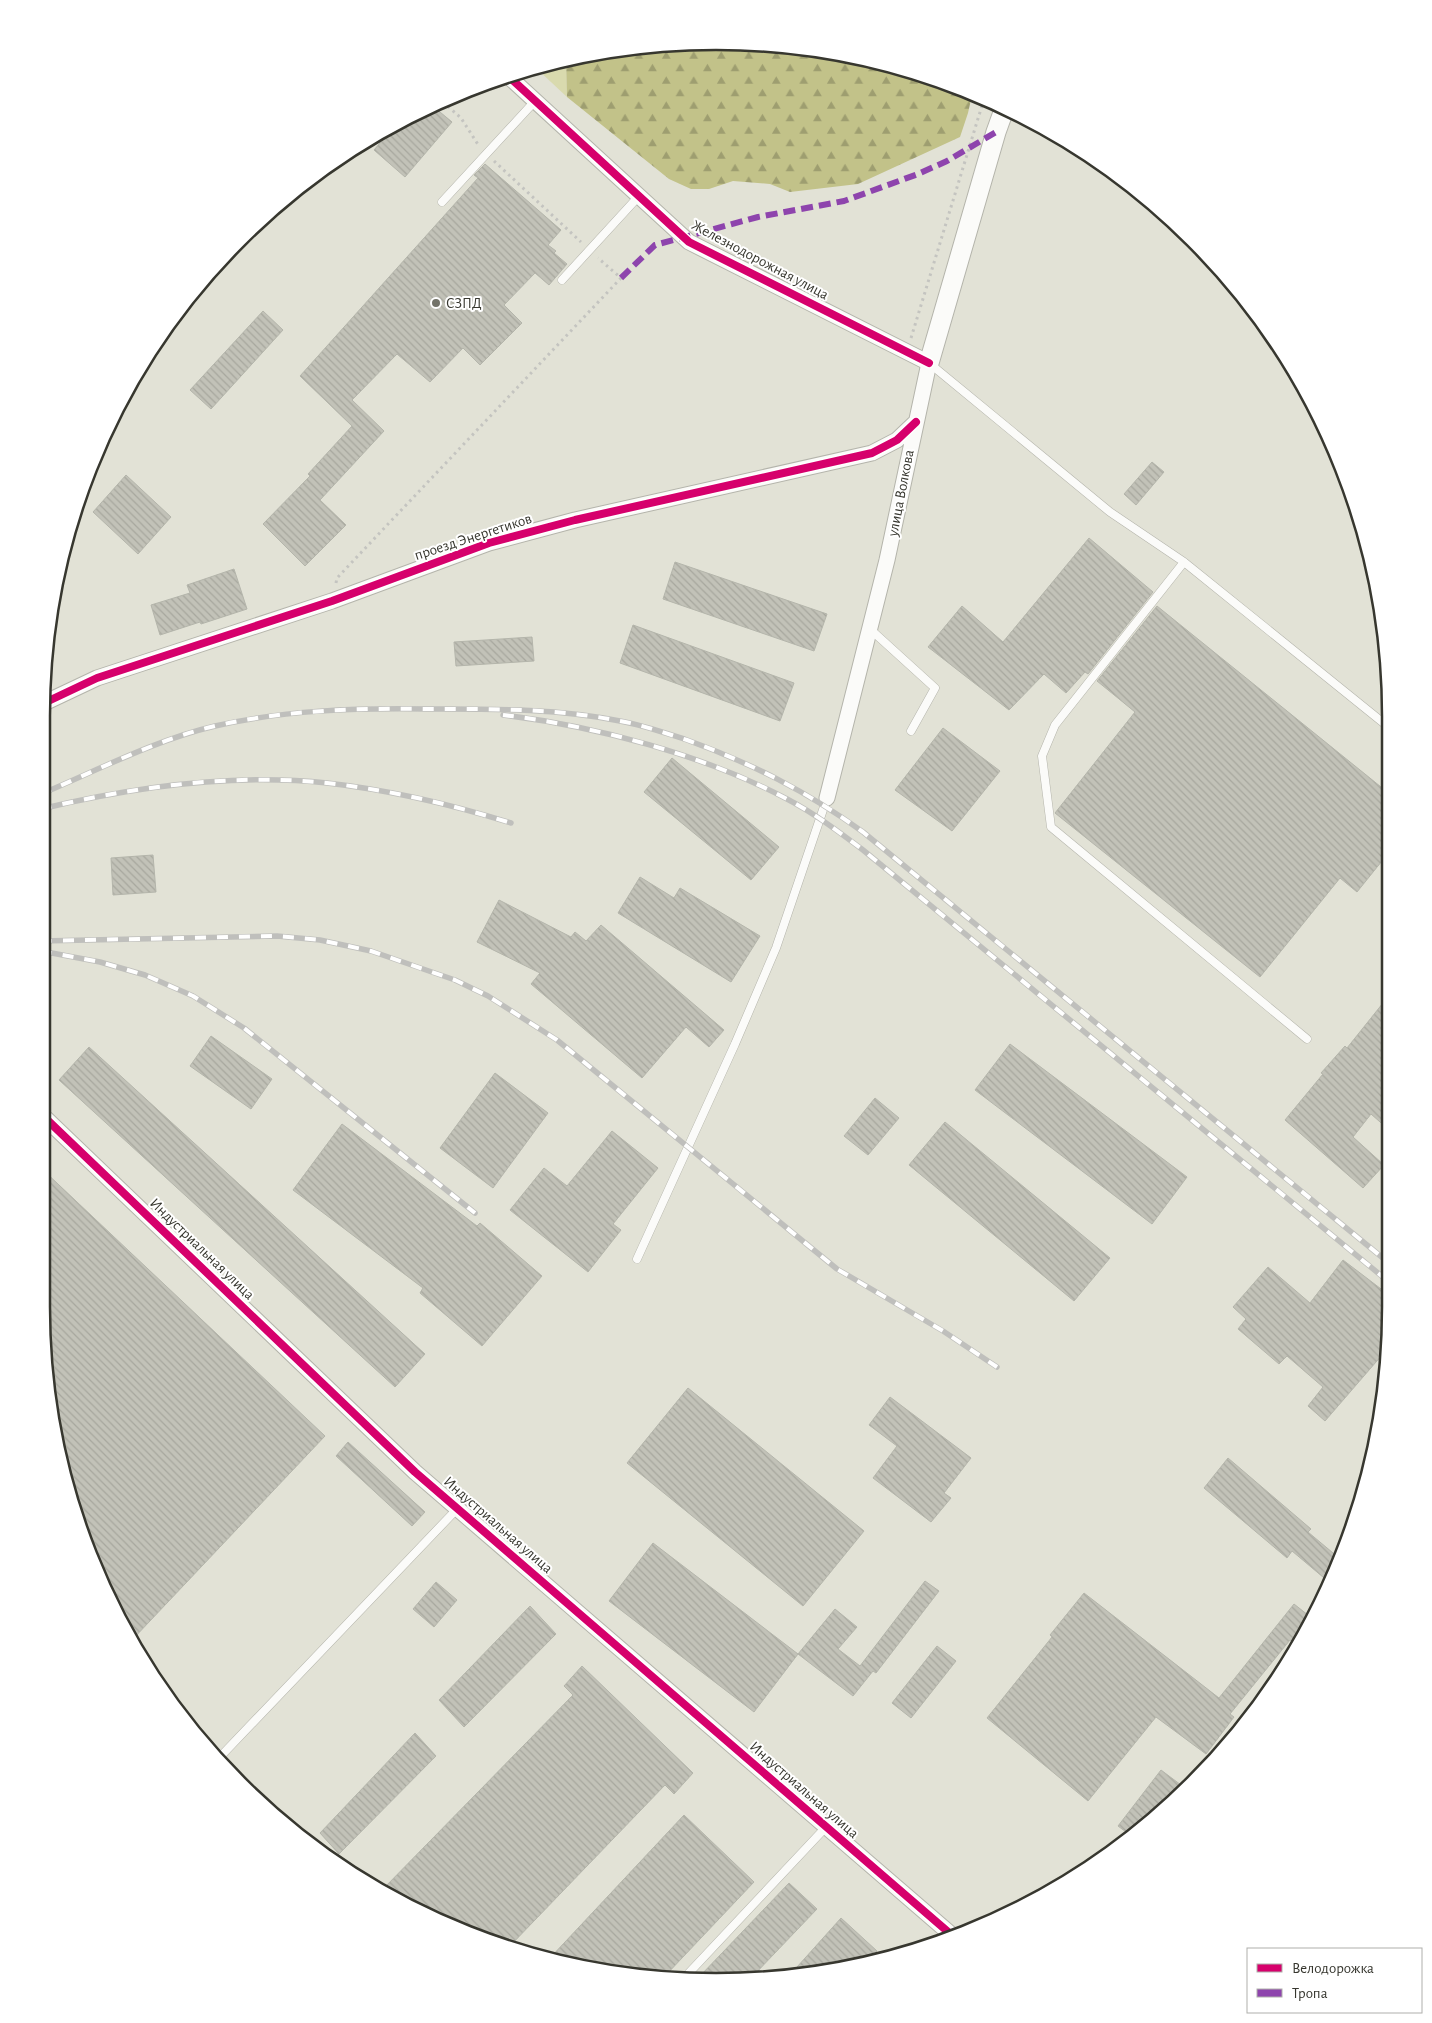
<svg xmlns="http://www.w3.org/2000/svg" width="1432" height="2023" font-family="'Alegreya Sans',sans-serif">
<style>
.grass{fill:#d9daae}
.forest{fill:url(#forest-firs)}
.building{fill:url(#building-back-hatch);stroke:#b4b5ab}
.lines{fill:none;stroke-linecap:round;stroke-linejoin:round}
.service-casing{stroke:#b4b4ab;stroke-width:9}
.minor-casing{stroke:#b4b4ab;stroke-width:17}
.tertiary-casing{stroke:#b4b4ab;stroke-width:21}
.path{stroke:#c4c4c0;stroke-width:3;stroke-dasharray:2.5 4;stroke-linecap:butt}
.service{stroke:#fbfbf9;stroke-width:8}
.minor{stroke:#fbfbf9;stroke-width:15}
.tertiary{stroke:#fbfbf9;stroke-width:19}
.rail-casing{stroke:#bfbfbc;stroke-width:5.5}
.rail{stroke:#fff;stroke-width:4;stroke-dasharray:11;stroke-linecap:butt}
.quiet{stroke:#8e44ad;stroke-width:6;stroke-dasharray:12 6;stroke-linecap:butt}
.cycleway-casing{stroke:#fff;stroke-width:11}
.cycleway{stroke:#d6006c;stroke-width:8}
.poi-dot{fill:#737369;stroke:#fff;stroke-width:2}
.labels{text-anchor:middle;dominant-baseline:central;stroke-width:4;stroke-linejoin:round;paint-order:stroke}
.street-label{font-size:15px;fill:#37372f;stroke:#fff}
.poi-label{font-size:15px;fill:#37372f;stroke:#fff;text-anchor:start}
.rim{fill:none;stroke:#37372f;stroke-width:2.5}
</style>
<defs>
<pattern id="forest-firs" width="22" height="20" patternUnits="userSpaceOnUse" patternTransform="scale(1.25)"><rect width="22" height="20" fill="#c2c289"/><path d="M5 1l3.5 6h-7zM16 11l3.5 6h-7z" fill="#9e9e70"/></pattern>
<pattern id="building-back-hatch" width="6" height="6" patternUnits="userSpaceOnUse" patternTransform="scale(1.25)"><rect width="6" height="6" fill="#c2c2b8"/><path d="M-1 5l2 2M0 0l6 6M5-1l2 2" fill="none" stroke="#a7a79e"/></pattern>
</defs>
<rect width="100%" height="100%" fill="#e2e2d6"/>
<path class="grass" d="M 566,61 L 567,97 L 536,68 Z"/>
<path class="forest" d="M 760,43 L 891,64 L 972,95 L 968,113 L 960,137 L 858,184 L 790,192 L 770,184 L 733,181 L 709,189 L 691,189 L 669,179 L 567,97 L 566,61 L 628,47 Z"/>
<path class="building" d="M 434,107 L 452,122 L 405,177 L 374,150 L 397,123 Z
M 485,164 L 561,230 L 548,245 L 556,251 L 554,253 L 567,264 L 549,285 L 535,273 L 504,305 L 522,323 L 480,365 L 463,348 L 430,382 L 397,354 L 352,400 L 384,431 L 320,500 L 346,525 L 305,566 L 263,524 L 310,476 L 308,474 L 352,426 L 300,376 L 478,178 L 474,175 Z
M 263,311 L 283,330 L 211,409 L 190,390 Z
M 1152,462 L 1164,472 L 1136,505 L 1124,494 Z
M 126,475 L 171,517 L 138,554 L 93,512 Z
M 1089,538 L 1153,592 L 1088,674 L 1085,672 L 1066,693 L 1044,674 L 1009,710 L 928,647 L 962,606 L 1003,642 Z
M 675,562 L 827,614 L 814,651 L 663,599 Z
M 234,569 L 247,609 L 201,624 L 200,622 L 160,635 L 151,605 L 190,593 L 187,585 Z
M 1157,606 L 1386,791 L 1386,856 L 1357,892 L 1340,878 L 1260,977 L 1055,813 L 1135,712 L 1097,681 Z
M 633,625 L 794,683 L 780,721 L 620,663 Z
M 532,637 L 534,661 L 456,666 L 454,642 Z
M 943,728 L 1000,771 L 952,831 L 895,790 Z
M 672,758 L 779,847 L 751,880 L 644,792 Z
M 153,855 L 156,892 L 113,895 L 111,858 Z
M 640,877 L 674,898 L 680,888 L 760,936 L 731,982 L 618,913 Z
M 499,900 L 571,937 L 575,932 L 586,941 L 601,925 L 724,1030 L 709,1047 L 686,1027 L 642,1078 L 531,984 L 540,973 L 477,942 Z
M 1387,998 L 1388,1129 L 1371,1114 L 1353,1137 L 1384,1165 L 1363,1188 L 1285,1120 L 1323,1074 L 1321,1073 L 1345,1046 L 1347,1048 Z
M 211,1036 L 272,1079 L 251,1109 L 190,1066 Z
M 1010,1044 L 1187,1177 L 1152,1224 L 975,1090 Z
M 89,1047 L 425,1354 L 395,1387 L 59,1080 Z
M 495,1073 L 548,1113 L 493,1188 L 440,1148 Z
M 875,1098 L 899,1118 L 868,1155 L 844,1136 Z
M 945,1122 L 1110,1258 L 1074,1301 L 909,1165 Z
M 342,1124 L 477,1226 L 480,1223 L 542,1276 L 482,1346 L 420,1293 L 423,1288 L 293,1190 Z
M 612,1131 L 658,1168 L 613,1224 L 621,1230 L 588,1272 L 510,1210 L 544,1168 L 567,1186 Z
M 41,1168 L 325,1436 L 132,1640 L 93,1565 L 64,1482 L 41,1307 Z
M 1343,1260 L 1389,1295 L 1389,1347 L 1325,1421 L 1308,1406 L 1323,1387 L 1287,1356 L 1279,1364 L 1238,1329 L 1246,1319 L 1233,1307 L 1268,1267 L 1310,1303 Z
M 688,1388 L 864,1531 L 803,1606 L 627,1463 Z
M 890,1397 L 971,1458 L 944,1493 L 951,1498 L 931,1522 L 873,1478 L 897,1446 L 869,1425 Z
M 348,1442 L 425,1512 L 412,1526 L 336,1456 Z
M 1228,1458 L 1311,1529 L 1308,1532 L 1339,1558 L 1330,1583 L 1292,1551 L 1287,1558 L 1204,1488 Z
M 653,1543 L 798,1654 L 835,1609 L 857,1627 L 838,1649 L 860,1666 L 925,1581 L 939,1591 L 876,1673 L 873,1671 L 853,1696 L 798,1654 L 754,1712 L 609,1601 Z
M 436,1582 L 457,1600 L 434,1627 L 413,1609 Z
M 1084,1593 L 1219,1698 L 1294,1604 L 1313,1619 L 1297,1645 L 1290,1640 L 1230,1714 L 1234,1717 L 1206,1754 L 1156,1717 L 1088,1801 L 987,1718 L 1052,1637 L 1050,1635 Z
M 530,1606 L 556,1634 L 464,1727 L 439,1700 Z
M 937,1646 L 956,1661 L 911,1718 L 892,1703 Z
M 582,1666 L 693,1773 L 674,1794 L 665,1785 L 508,1948 L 418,1912 L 383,1889 L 573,1695 L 564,1686 Z
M 415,1733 L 436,1756 L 339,1854 L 320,1833 Z
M 1161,1770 L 1185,1788 L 1161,1814 L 1130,1835 L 1118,1826 Z
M 684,1815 L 754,1882 L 665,1976 L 628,1976 L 550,1958 Z
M 789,1883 L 817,1909 L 753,1976 L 700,1976 Z
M 841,1918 L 877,1951 L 867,1961 L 807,1975 L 797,1967 Z"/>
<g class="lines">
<defs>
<path id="service" d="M 442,202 L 535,101
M 562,280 L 639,196
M 929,363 L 1110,512 L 1184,562 L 1386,725
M 1184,562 L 1055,725 L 1042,756 L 1051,827 L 1307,1039
M 870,629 L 935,688 L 911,731
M 637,1259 L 735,1044 L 776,948 L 827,798
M 220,1757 L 457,1509
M 686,1976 L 826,1827"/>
<path id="minor" d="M 507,75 L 689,242 L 929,363 L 887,560 L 827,798
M 42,704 L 97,678 L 332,601 L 489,543 L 575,520 L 872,453 L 897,440 L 916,422
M 41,1114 L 415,1472 L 954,1937"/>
<path id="tertiary" d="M 929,363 L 996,132 L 1005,107"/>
</defs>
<use href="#service" class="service-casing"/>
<use href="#minor" class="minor-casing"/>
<use href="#tertiary" class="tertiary-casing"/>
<path class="path" d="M 443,102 L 461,118 L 479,146
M 494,161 L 581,242
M 911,338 L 984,99
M 336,583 L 337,578 L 621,278 L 598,258"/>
<use href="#service" class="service"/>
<use href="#minor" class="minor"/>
<use href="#tertiary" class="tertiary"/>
<defs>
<path id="rail" d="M 503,715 C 596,726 704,755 787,799 C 814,813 839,832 863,850 L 1389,1282
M 41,794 C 98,770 155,740 215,726 C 285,710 355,708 426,709 C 491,709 556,708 620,721 C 643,725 665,733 687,740 C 753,764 806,791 863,832 L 1389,1263
M 41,809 C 133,787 232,773 327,783 C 390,790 450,804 511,823
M 41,941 L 277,936 L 320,940 L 371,951 L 455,980 L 488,996 L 557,1040 L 837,1269 L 943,1331 L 997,1367
M 41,951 L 100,962 L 145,975 L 193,996 L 244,1028 L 475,1213"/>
</defs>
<use href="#rail" class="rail-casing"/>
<use href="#rail" class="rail"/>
<path class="quiet" d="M 621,278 L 655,245 L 758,217 L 844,201 L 918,174 L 947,161 L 996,132"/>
<defs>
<path id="cycleway" d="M 507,75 L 689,242 L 929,363
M 42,704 L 97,678 L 332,601 L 489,543 L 575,520 L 872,453 L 897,440 L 916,422
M 41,1114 L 415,1472 L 954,1937"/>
</defs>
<use href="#cycleway" class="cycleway-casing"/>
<use href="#cycleway" class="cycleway"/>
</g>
<circle class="poi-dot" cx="436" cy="303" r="5"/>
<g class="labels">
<g class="street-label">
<text transform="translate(760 260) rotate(28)">Железнодорожная улица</text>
<text transform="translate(901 493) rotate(-79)">улица Волкова</text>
<text transform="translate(473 537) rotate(-18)">проезд Энергетиков</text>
<text transform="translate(202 1249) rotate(44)">Индустриальная улица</text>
<text transform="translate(498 1525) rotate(41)">Индустриальная улица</text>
<text transform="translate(804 1790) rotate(41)">Индустриальная улица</text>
</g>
<g class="poi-label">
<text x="446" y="303">СЗПД</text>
</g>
</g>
<path d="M0 0H1432V2023H0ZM716 50H716A666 666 0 0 1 1382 716V1307A666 666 0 0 1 716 1973H716A666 666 0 0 1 50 1307V716A666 666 0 0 1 716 50Z" fill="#fff" fill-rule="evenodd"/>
<path class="rim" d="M716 50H716A666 666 0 0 1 1382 716V1307A666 666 0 0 1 716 1973H716A666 666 0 0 1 50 1307V716A666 666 0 0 1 716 50Z"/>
<rect x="1247" y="1948" width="175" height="65" fill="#ffffff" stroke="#afafac"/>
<rect x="1257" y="1964" width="25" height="8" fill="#d6006c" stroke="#afafac"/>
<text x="1292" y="1973" font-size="15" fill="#37372f">Велодорожка</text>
<rect x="1257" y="1989" width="25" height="8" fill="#8e44ad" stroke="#afafac"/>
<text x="1292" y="1998" font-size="15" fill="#37372f">Тропа</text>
</svg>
